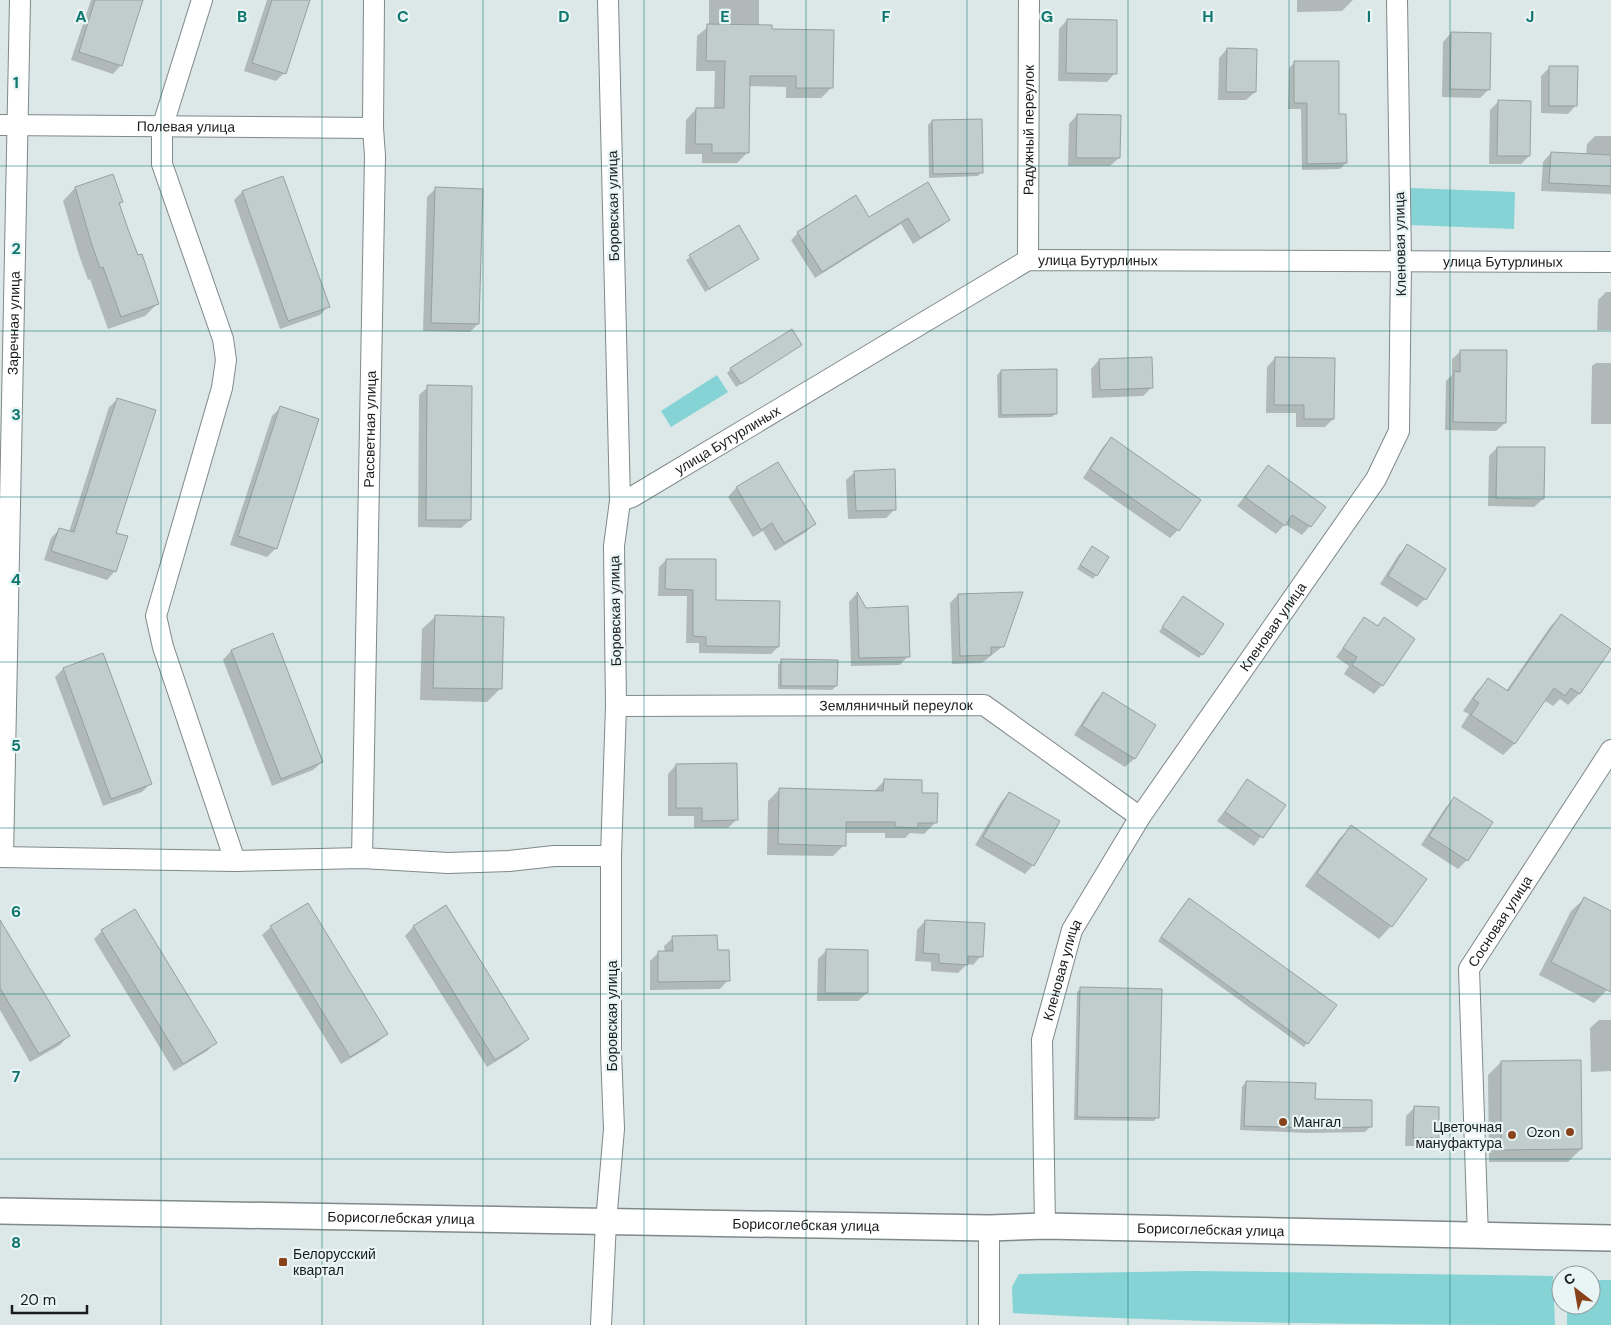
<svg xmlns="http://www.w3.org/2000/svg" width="1611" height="1325" font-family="'DM Sans',sans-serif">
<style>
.green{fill:#85d3d5}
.shadow{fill:#0003}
.building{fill:#c1cccc;stroke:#96a0a0}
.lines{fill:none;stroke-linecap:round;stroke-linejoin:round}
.minor-casing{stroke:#808989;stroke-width:22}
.tertiary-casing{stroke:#808989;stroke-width:28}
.minor{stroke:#fff;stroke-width:20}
.tertiary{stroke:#fff;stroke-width:25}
.grid{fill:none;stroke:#0f766e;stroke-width:1;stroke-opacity:0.55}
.poi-dot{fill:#88431a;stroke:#e9f4f4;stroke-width:2}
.labels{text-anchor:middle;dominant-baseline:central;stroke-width:4.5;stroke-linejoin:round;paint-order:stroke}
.street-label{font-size:14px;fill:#191c1c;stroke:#e9f4f4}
.poi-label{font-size:14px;fill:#191c1c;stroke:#e9f4f4;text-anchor:start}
.grid-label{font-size:16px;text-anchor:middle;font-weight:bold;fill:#0f766e;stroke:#e9f4f4;stroke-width:4.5;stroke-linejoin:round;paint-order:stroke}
</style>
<rect width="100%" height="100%" fill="#dce7e7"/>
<path class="green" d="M 1411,188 L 1515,192 L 1514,229 L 1409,225 Z
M 717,375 L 728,392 L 671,427 L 661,411 Z
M 1194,1271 L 1553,1276 L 1555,1325 C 1374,1325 1193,1323 1013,1313 L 1012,1287 L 1019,1274 Z
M 1591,1280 L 1611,1280 L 1611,1325 L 1567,1325 L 1567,1305 L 1591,1305 Z"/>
<path class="shadow" d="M 91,0 L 142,0 L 121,65 L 113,74 L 71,60 Z
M 267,0 L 308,0 L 284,73 L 276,81 L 244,71 Z
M 709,0 L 759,0 L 759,26 L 771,30 L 832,87 L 821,98 L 786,98 L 786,87 L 748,86 L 747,153 L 737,163 L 702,163 L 702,154 L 685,154 L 686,120 L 696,109 L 714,109 L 715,71 L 696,71 L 697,36 L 709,26 Z
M 1297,0 L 1353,0 L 1342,11 L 1297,12 Z
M 1067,20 L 1115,73 L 1107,82 L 1058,81 L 1059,29 Z
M 1451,33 L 1489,89 L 1480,98 L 1442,97 L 1443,42 Z
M 1227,49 L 1255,92 L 1246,100 L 1218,100 L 1219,58 Z
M 1295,62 L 1338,115 L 1346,163 L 1340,169 L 1302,170 L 1301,109 L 1288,109 L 1289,68 Z
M 1550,67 L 1576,105 L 1568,114 L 1541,113 L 1541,76 Z
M 1498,102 L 1529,156 L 1521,164 L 1489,164 L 1490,110 Z
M 1077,115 L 1119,158 L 1110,166 L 1068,166 L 1069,124 Z
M 932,121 L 981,172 L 978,176 L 929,178 L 928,125 Z
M 1595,136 L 1611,136 L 1611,194 L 1541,191 L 1543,162 L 1551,153 L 1586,155 L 1587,144 Z
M 927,184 L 949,219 L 942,226 L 913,244 L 901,224 L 815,278 L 791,240 L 798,233 L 869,219 Z
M 75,188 L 122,202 L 119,205 L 127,229 L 158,303 L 145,316 L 108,329 L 90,279 L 88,280 L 79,255 L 63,201 Z
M 436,188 L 478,324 L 470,332 L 423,331 L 427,197 Z
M 242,192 L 328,306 L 320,315 L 280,329 L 234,200 Z
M 738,227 L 757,259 L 705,292 L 686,260 Z
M 1606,292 L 1611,292 L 1611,330 L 1597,330 L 1598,300 Z
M 800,345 L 736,387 L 727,373 L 731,369 Z
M 1461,351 L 1505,423 L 1496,431 L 1445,430 L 1446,381 L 1452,375 L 1452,359 Z
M 1275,358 L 1333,419 L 1325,427 L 1296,427 L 1296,413 L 1266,413 L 1267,367 Z
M 1099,360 L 1152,387 L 1143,396 L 1092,398 L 1091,369 Z
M 1596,363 L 1611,363 L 1611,424 L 1591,424 L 1592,366 Z
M 1001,371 L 1056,413 L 1052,417 L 998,418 L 997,375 Z
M 428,387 L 470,520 L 461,528 L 418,527 L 419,395 Z
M 118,399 L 115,571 L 107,580 L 44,560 L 51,538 L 60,529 L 69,532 L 109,407 Z
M 280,408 L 276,548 L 267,557 L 230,545 L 272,416 Z
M 1111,438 L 1141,458 L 1140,460 L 1178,530 L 1170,538 L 1083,478 L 1103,447 Z
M 1497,448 L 1543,499 L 1534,507 L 1488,506 L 1489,456 Z
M 778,463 L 814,524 L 806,532 L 775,551 L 763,531 L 753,537 L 728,497 L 736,488 Z
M 1268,467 L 1310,526 L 1302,535 L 1285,524 L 1276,534 L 1237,506 Z
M 855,472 L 895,509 L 886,518 L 848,519 L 846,480 Z
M 1408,546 L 1425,599 L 1417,607 L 1380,584 L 1399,554 Z
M 1092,547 L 1096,575 L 1093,579 L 1077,569 Z
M 666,560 L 715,601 L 778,647 L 771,654 L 699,653 L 699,643 L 686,643 L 687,596 L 658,596 L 659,567 Z
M 856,594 L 865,609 L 908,656 L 900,665 L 851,666 L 849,602 Z
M 958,595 L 1003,646 L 982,663 L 952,664 L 950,603 Z
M 1180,602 L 1223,625 L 1199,658 L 1159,632 Z
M 1561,615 L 1610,648 L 1579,694 L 1568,705 L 1560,699 L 1553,706 L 1544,700 L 1514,744 L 1503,755 L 1461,727 L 1469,714 L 1463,711 L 1477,691 L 1488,680 L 1506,691 L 1550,627 Z
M 435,617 L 500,689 L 487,702 L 420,700 L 422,629 Z
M 1364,619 L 1376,627 L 1384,619 L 1413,639 L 1382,685 L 1374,694 L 1344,674 L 1349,666 L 1336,657 Z
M 272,635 L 322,762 L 313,770 L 272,786 L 223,660 L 231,651 Z
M 782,661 L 836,686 L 832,690 L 778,689 L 778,665 Z
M 63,669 L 150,784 L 142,792 L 103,806 L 55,677 Z
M 1103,693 L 1155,725 L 1134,759 L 1125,767 L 1074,735 L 1095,702 Z
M 676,765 L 736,820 L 728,828 L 694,828 L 694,816 L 668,816 L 668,774 Z
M 1248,780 L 1284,805 L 1254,846 L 1217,821 Z
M 884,781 L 921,794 L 936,822 L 924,834 L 910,833 L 905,838 L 885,838 L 885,833 L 845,833 L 844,845 L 833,856 L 767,855 L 768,801 L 780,789 L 873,792 Z
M 1009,793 L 1033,865 L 1025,874 L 975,845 L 1001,802 Z
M 1454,799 L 1491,822 L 1467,860 L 1458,869 L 1421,845 L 1446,807 Z
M 1352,826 L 1391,926 L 1379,939 L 1305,886 L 1339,839 Z
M 1584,899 L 1611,912 L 1611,983 L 1607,990 L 1594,1003 L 1539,975 L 1571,911 Z
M 1185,903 L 1307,1043 L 1304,1047 L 1158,941 Z
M 446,907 L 528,1039 L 519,1047 L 487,1067 L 405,936 L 413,927 Z
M 925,921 L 981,956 L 973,965 L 967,964 L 958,973 L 931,971 L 931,962 L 915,961 L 917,930 Z
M 0,922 L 68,1036 L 60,1045 L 30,1062 L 0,1010 Z
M 271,927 L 386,1034 L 378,1042 L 341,1064 L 262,935 Z
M 102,931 L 215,1043 L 207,1051 L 174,1071 L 94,939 Z
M 673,938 L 717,951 L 728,980 L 720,989 L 650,990 L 650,961 L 658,953 L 665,953 L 664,946 Z
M 826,951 L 867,993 L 858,1001 L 817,1001 L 818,959 Z
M 1080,989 L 1157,1117 L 1154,1121 L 1074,1120 L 1077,992 Z
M 1599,1020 L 1611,1020 L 1611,1071 L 1591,1072 L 1590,1028 Z
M 1501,1062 L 1581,1149 L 1568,1162 L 1489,1162 L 1488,1075 Z
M 1246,1082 L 1314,1101 L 1370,1127 L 1365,1132 L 1308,1133 L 1240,1130 L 1242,1087 Z
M 1414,1108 L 1437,1137 L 1429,1146 L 1405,1146 L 1406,1116 Z"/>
<path class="building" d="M 95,0 L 143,0 L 122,66 L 79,52 Z
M 272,0 L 310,0 L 286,74 L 252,63 Z
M 1067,19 L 1117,20 L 1117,74 L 1066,73 Z
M 707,24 L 772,25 L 772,29 L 834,30 L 833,88 L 796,88 L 796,76 L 750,76 L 749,153 L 712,153 L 712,144 L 695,144 L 696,108 L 724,108 L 725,61 L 706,61 Z
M 1451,32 L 1491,33 L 1490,90 L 1450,89 Z
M 1227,48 L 1257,49 L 1256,92 L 1226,92 Z
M 1294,61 L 1339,61 L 1339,114 L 1346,114 L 1347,163 L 1307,164 L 1307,103 L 1294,103 Z
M 1549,66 L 1578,66 L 1577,106 L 1549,106 Z
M 1498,100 L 1531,101 L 1530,156 L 1497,156 Z
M 1077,114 L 1121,115 L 1120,158 L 1076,158 Z
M 982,119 L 983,173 L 933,174 L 932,120 Z
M 1551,152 L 1611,155 L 1611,186 L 1549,183 Z
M 113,174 L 123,202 L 119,203 L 128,229 L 138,255 L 142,254 L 159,304 L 121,317 L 103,267 L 100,268 L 91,242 L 75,187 Z
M 283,176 L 330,307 L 288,321 L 242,191 Z
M 928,182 L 950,220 L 920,238 L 908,218 L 822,272 L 797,232 L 856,195 L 869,217 Z
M 435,187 L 483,189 L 479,324 L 431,323 Z
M 739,225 L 759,259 L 709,289 L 689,255 Z
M 792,329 L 802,345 L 741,384 L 730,368 Z
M 1460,350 L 1507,350 L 1506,423 L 1453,422 L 1454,371 L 1460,372 Z
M 1152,357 L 1153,388 L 1100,390 L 1099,359 Z
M 1275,357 L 1335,358 L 1334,419 L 1304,419 L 1304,405 L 1274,405 Z
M 1057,369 L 1057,414 L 1001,415 L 1001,370 Z
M 427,385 L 472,386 L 471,520 L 426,520 Z
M 117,398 L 156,410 L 116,533 L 128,536 L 116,572 L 51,551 L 59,528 L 74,532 Z
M 280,406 L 319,419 L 277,549 L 238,536 Z
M 1111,437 L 1201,500 L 1179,531 L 1090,469 Z
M 1497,447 L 1545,447 L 1544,499 L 1496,498 Z
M 778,462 L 816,524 L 784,543 L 772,523 L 761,530 L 736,487 Z
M 1268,465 L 1326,507 L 1311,527 L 1292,515 L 1285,526 L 1245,497 Z
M 895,469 L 896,510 L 856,511 L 854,471 Z
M 1407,544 L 1446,569 L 1426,600 L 1388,576 Z
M 1092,546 L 1109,557 L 1097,576 L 1080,565 Z
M 666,559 L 716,559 L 716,600 L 780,601 L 779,647 L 706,646 L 706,637 L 693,636 L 693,590 L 665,589 Z
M 857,592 L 866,608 L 908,606 L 910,657 L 859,658 Z
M 1023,592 L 1004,647 L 991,647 L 991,655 L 960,656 L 958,594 Z
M 1183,596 L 1224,624 L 1203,655 L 1162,627 Z
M 1561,614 L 1611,649 L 1580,694 L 1571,688 L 1565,696 L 1554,688 L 1515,744 L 1471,715 L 1479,703 L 1473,699 L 1488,678 L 1508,691 Z
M 435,615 L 504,617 L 502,689 L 433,688 Z
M 1364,617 L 1378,626 L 1384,617 L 1415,639 L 1383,686 L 1352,665 L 1357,657 L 1343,648 Z
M 273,633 L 323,762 L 281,779 L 231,650 Z
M 103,653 L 152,784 L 111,799 L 63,668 Z
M 781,659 L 838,660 L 837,686 L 781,686 Z
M 1103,692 L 1156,725 L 1135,759 L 1082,726 Z
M 737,763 L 738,820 L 702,821 L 702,808 L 676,808 L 676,764 Z
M 884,779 L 922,780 L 922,793 L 938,793 L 937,823 L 918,823 L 918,828 L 895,827 L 895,822 L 846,822 L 846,846 L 778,844 L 779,788 L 883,791 Z
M 1247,779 L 1286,805 L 1263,838 L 1225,812 Z
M 1009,792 L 1060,821 L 1034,866 L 983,837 Z
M 1454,797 L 1493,822 L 1468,861 L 1429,836 Z
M 1351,825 L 1427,879 L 1392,927 L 1317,873 Z
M 1584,897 L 1611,911 L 1611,992 L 1551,962 Z
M 1189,898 L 1337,1005 L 1308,1044 L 1161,937 Z
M 308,903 L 388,1034 L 350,1057 L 270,926 Z
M 446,905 L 529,1039 L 495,1060 L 413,926 Z
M 135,909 L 217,1043 L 183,1064 L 101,930 Z
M 0,920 L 70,1036 L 39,1054 L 0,988 Z
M 925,920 L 985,923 L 983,957 L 968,956 L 968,965 L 939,963 L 939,954 L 923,953 Z
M 717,935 L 718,950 L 729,950 L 730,981 L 658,982 L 658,951 L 673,951 L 672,936 Z
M 826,949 L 868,950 L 868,993 L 825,993 Z
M 1080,987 L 1162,989 L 1159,1118 L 1077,1117 Z
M 1581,1060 L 1582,1149 L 1501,1150 L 1501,1061 Z
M 1246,1081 L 1316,1083 L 1315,1099 L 1372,1100 L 1372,1127 L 1314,1128 L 1244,1126 Z
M 1414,1106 L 1439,1107 L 1439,1138 L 1413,1138 Z"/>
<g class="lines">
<defs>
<g id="minor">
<path d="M 202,0 L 162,128 L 162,164 L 223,339 L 226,360 L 222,388 L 156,616 L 163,647 L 235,861"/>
<path id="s1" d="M 0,125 L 373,128"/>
<path id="s2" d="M 1028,260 L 1029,0"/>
<path id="s3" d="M 620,501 L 632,497 L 1028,260 L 1611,262"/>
<path id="s4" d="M 616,706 L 984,705 L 1140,817"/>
<path d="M 0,857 L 235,861 L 362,858 L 448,863 L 509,861 L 554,856 L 611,856"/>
<path id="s5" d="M 3,857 L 20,0"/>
<path id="s6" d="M 362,858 L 375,156 L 373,128 L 374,0"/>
<path id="s7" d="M 1045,1226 L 1042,1040 L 1072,930 L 1140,817 L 1376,479 L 1399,431 L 1401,262 L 1397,0"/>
<path id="s8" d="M 1478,1237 L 1469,969 L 1611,750"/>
<path d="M 601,1325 L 606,1222 L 614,1129 L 611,1051 L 611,856 L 616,706 L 614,546 L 620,501 L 608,0"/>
<path d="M 989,1325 L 989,1228"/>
</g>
<g id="tertiary">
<path id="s9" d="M 0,1211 L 989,1228 L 1045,1226 L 1611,1238"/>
</g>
</defs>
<use href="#minor" class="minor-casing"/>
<use href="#tertiary" class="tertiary-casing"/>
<use href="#minor" class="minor"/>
<use href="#tertiary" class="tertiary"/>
</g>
<path class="grid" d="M 161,0 L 161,1325M 322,0 L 322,1325M 483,0 L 483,1325M 644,0 L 644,1325M 806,0 L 806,1325M 967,0 L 967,1325M 1128,0 L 1128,1325M 1289,0 L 1289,1325M 1450,0 L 1450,1325M 0,166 L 1611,166M 0,331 L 1611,331M 0,497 L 1611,497M 0,662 L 1611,662M 0,828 L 1611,828M 0,994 L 1611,994M 0,1159 L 1611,1159"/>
<g class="poi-dot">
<circle cx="1283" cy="1122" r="5"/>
<circle cx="1570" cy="1132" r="5"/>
<circle cx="1512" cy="1135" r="5"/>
<rect x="278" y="1257" width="10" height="10" rx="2.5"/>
</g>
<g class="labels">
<g class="street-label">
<text stroke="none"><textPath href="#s1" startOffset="186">Полевая улица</textPath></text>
<text stroke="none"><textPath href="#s2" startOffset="130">Радужный переулок</textPath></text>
<text transform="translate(613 206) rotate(-91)">Боровская улица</text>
<text transform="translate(1400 244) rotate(-91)">Кленовая улица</text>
<text stroke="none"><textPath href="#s3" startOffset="544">улица Бутурлиных</textPath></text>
<text stroke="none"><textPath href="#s3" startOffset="949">улица Бутурлиных</textPath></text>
<text stroke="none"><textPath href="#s5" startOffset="534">Заречная улица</textPath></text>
<text stroke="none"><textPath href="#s6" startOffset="429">Рассветная улица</textPath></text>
<text stroke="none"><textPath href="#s3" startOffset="124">улица Бутурлиных</textPath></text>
<text transform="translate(615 611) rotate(-91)">Боровская улица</text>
<text stroke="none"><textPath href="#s7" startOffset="664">Кленовая улица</textPath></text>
<text stroke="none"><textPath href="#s4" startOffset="280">Земляничный переулок</textPath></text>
<text stroke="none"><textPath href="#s8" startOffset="325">Сосновая улица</textPath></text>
<text stroke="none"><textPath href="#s7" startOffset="259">Кленовая улица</textPath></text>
<text transform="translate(612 1016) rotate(-90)">Боровская улица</text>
<text stroke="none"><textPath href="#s9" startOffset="401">Борисоглебская улица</textPath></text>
<text stroke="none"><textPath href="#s9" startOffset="806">Борисоглебская улица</textPath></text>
<text stroke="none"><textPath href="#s9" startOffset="1211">Борисоглебская улица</textPath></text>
</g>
<g class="poi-label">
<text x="1293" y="1122">Мангал</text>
<text x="1502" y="1127" text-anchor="end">Цветочная<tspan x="1502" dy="16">мануфактура</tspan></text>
<text x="1560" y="1132" text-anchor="end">Ozon</text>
<text x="293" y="1254">Белорусский<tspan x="293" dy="16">квартал</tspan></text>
</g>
</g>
<g class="grid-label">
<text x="81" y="22">A</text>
<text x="242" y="22">B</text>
<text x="403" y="22">C</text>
<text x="564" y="22">D</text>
<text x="725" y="22">E</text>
<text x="886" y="22">F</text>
<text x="1047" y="22">G</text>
<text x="1208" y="22">H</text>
<text x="1369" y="22">I</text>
<text x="1530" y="22">J</text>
<text x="16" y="88">1</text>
<text x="16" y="254">2</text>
<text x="16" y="420">3</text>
<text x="16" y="585">4</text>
<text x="16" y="751">5</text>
<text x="16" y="917">6</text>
<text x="16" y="1082">7</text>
<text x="16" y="1248">8</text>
</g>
<g transform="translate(1576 1290) rotate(329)"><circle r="24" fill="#e9f4f4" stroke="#969e9e"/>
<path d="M0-4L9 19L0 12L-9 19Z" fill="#88431a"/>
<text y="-8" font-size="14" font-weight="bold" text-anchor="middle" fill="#191c1c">С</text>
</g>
<path d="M12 1305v8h75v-8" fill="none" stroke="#191c1c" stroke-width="2.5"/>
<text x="20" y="1305" font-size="15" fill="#191c1c" stroke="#e9f4f4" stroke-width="4" paint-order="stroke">20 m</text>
</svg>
